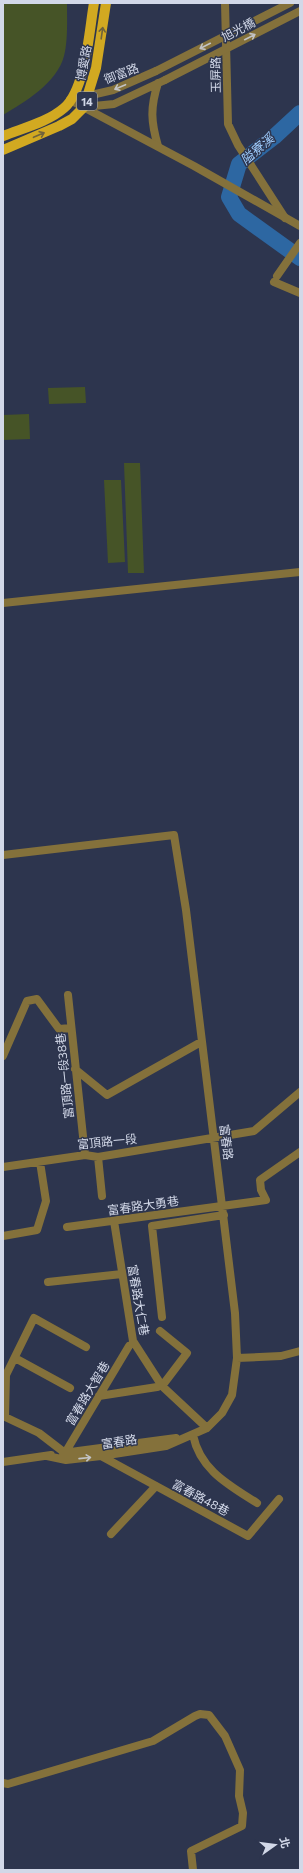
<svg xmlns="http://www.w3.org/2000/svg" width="303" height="1873" font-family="Commissioner,'Noto Sans TC',sans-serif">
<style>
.green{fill:#465427}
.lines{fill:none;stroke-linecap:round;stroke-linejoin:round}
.river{stroke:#2d67a2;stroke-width:16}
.minor{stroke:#84713b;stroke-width:8}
.tertiary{stroke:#84713b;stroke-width:8}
.primary{stroke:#d2a921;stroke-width:10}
.minor-bridge{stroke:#84713b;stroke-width:8}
.oneway{stroke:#6f633c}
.oneway2{stroke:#c2c3c5}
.labels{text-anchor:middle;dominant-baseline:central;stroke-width:3;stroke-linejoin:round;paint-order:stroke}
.shield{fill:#2d354e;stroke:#a0a7ba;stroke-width:1}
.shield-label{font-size:11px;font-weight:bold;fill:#d2d8e8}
.street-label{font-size:12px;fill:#d2d8e8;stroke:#2d354e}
.water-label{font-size:13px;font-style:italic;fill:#9fccfd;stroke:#2d354e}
</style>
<rect width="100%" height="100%" fill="#2d354e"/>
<path class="green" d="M 3,3 L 67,3 C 67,19 68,41 64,56 C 57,83 25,102 3,115 Z
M 85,387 L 86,403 L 49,404 L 48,388 Z
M 29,414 L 30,439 L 3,440 L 3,415 Z
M 124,463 L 140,463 L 144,573 L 128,573 Z
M 104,480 L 121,480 L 125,562 L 108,563 Z"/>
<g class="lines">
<path class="river" d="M 300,113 L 274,137 L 239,164 L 229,197 L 239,214 L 300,258"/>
<path class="minor" d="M 225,3 L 228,124 L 238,145 L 285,218
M 70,100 L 113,90 L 156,71
M 84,107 L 114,104 L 165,80
M 158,146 C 151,122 150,108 158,83
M 277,276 L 300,243
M 274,282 L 300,293
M 3,603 L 300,572
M 3,855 L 174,835 L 186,910 L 235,1313 L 237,1358 L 232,1395 L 222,1413 L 207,1428 L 166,1446 L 101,1456 L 66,1460 L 47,1456
M 68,995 L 85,1155
M 3,1056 L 27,1001 L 37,999 L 59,1029 L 71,1028
M 75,1069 L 107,1095 L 201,1042
M 98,1157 L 102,1196
M 3,1167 L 85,1155 L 98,1157 L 254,1131 L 300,1092
M 114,1221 L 133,1341 L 162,1386 L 207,1428
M 67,1227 L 266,1200 L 261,1190 L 260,1180 L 300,1152
M 3,1236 L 37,1230 L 46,1201 L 40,1162
M 48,1282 L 122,1274
M 162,1317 L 152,1226 L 224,1215
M 160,1331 L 187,1353 L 162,1386
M 15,1358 L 70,1388
M 237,1358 L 281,1356 L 300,1351
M 99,1396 L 157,1387
M 3,1416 L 39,1433 L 65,1453 L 129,1346
M 5,1417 L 6,1375 L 34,1318 L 86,1347
M 193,1435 C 200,1470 229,1485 257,1503
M 63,1453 L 176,1438
M 101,1456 L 248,1536 L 279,1499
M 3,1462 L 51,1455
M 111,1534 L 156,1486
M 3,1783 L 8,1784 L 153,1741 L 195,1716 L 200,1714 L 209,1715 L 225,1736 L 240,1770 L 239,1796 L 243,1813 L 242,1826 L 191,1851 L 193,1870"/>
<path class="tertiary" d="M 70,100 L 194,166 L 300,226"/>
<path class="primary" d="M 3,136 C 23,128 48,122 64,108 C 86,89 89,31 94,3
M 3,150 L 59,126 L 72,119 L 84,107 L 96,68 L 106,3"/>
<path class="minor-bridge" d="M 156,71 L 290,3
M 165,80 L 300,11"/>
</g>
<defs><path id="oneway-shaft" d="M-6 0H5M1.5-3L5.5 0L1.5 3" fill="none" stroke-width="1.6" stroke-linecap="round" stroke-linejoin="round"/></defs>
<g class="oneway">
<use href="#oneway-shaft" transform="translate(102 33) rotate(-82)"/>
<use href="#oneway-shaft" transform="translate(39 135) rotate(-23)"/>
</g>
<g class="oneway2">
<use href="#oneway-shaft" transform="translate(250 37) rotate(-27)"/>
<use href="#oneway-shaft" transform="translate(205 46) rotate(153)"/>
<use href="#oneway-shaft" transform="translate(120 87) rotate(157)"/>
<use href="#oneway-shaft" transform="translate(85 1458) rotate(-6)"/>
</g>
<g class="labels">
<rect class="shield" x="77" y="92" width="20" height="18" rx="3"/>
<g class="shield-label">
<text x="87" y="101">14</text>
</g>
<g class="street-label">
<text transform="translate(238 29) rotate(-27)">旭光橋</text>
<text transform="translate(83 63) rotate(-79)">博愛路</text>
<text transform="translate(121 73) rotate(-21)">御富路</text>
<text transform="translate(215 75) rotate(-91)">玉屏路</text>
<text transform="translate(64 1076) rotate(-96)">富頂路一段38巷</text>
<text transform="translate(107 1141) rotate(-6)">富頂路一段</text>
<text transform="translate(227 1142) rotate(83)">富春路</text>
<text transform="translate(143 1205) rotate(-8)">富春路大勇巷</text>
<text transform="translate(139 1300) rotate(80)">富春路大仁巷</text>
<text transform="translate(87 1393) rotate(-59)">富春路大智巷</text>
<text transform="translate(119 1441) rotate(-9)">富春路</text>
<text transform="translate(201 1497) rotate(28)">富春路48巷</text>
</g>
<g class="water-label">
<text transform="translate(257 149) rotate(-41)">隘寮溪</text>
</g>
</g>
<rect width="303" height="1873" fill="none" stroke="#d2d8e8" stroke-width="8"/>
<g transform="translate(275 1845) rotate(76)" stroke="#2d354e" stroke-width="3" paint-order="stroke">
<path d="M0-3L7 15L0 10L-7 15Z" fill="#d2d8e8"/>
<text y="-6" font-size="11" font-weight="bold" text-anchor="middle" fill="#d2d8e8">北</text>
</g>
</svg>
